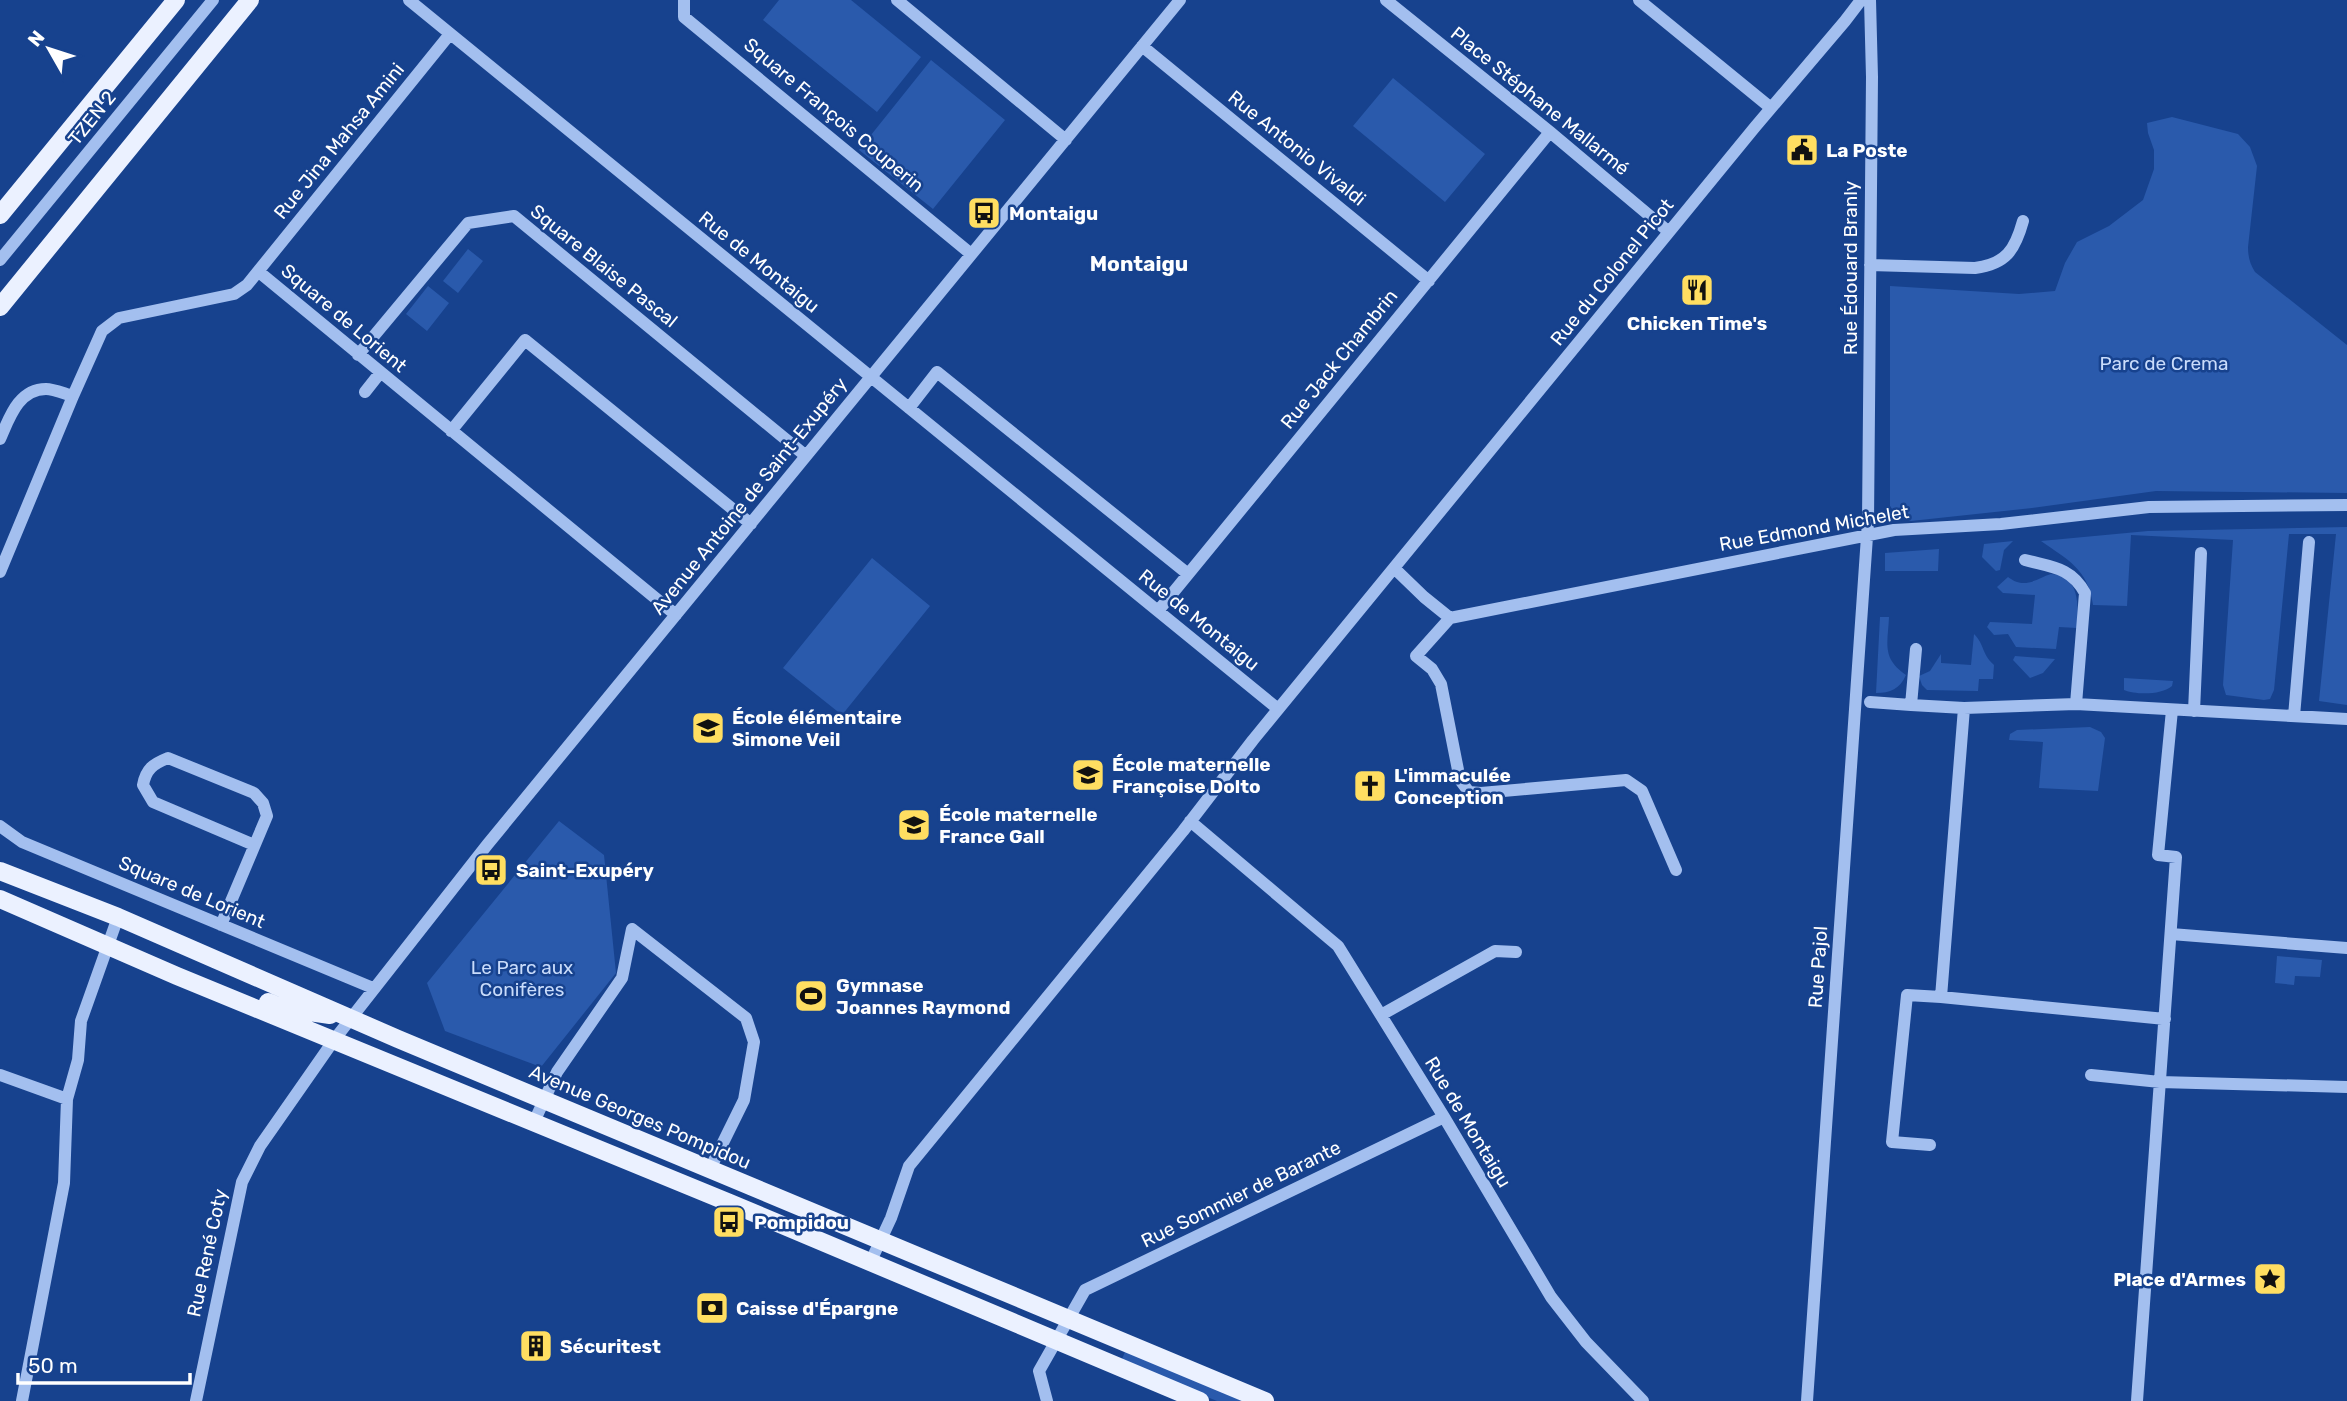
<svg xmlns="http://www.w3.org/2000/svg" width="2347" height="1401" font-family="Rubik,sans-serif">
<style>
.green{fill:#2a5aac}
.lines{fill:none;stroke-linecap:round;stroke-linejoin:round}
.minor{stroke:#a3bfef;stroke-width:12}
.major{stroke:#ebf1ff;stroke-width:18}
.labels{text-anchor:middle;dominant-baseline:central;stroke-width:5;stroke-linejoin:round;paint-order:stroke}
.street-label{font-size:19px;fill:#fff;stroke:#17428e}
.poi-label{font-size:19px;font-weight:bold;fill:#fff;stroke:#17428e;text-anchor:start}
.park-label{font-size:19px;fill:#c9dcfb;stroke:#17428e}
.neighbourhood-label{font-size:21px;font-weight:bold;fill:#fff;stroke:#17428e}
</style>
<rect width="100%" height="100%" fill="#17428e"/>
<path class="green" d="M 779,0 L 851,0 L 921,57 L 877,112 L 763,20 Z
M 931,60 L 1005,120 L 933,209 L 859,150 Z
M 1393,78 L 1485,154 L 1445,202 L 1353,126 Z
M 2172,117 L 2238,134 L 2250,147 L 2257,166 L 2248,247 C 2248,257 2250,264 2255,272 L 2347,345 L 2347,493 L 2156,491 L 2032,508 L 1911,521 L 1897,516 L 1890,506 L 1890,286 L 2019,294 L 2055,291 L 2065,263 L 2077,242 L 2109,226 L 2143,200 L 2154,169 L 2154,150 L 2148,133 L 2147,123 Z
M 468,249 L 483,261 L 458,293 L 443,281 Z
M 428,286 L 449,303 L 427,331 L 406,314 Z
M 2347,527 L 2347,705 L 2319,701 L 2336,534 L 2289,534 L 2274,690 L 2270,699 L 2264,700 L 2226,695 L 2223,685 L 2233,540 L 2131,535 L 2127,606 L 2093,605 C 2088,569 2068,560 2041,541 L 2148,531 Z
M 2013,541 L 2004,550 L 2000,570 L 1996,571 L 1982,557 L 1984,544 Z
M 1939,549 L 1938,571 L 1885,571 L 1885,553 Z
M 872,558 L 930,606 L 842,715 L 783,668 Z
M 2051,574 C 2081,576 2078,606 2077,628 L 2059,627 L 2056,649 L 2016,647 L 2008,634 L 1994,635 L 1987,627 L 1990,622 L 2032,624 L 2035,595 L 2003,593 L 1997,587 L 2008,577 C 2025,590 2035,579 2051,574 Z
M 1880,617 L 1889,617 C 1888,643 1881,658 1906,675 C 1900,689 1890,693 1876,693 Z
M 1974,634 C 1985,645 1981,653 1994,665 L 1993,679 L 1979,679 L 1978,691 L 1927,690 L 1922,685 L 1919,676 L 1930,671 L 1941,654 L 1941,663 L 1971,665 Z
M 2015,656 L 2055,659 L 2043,673 L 2030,678 L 2013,660 Z
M 2124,678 L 2173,681 L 2172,686 C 2162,695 2136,695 2124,690 Z
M 2090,727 L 2101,732 L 2105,738 L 2098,791 L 2039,788 L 2043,742 L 2009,740 L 2010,734 L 2017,730 Z
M 559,821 L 604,855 L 616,973 L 541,1067 L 445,1031 L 427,983 Z
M 2277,956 L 2322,960 L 2320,977 L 2295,976 L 2294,985 L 2275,983 Z
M 1126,1349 L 1243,1401 L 1217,1401 L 1121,1362 Z"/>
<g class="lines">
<path class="minor" d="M 409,0 L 1278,709
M 684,0 L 684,17 L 971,254
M 897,0 L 1066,140
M 1386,0 L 1550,132 L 1669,232
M 1639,0 L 1771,108
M 1142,46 L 1429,281
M 0,260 L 213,0
M 1870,265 L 1975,268 C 2006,264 2015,250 2023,221
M 259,272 L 676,615
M 358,355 L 468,223 L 514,216 L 806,456
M 365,392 L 380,373
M 909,408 L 937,372 L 1188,574
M 451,431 L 525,340 L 751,524
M 0,439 C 9,419 18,389 46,389 C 54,389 65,394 73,396
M 1394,568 L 1424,597 L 1450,618 L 1894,530 L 2001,524 L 2149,507 L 2347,505
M 0,572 L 73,396 L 102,331 L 119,318 L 234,294 L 247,285 L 450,34
M 1158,611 L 1550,132
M 1450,618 L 1416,656 L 1432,669 L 1441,684 L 1460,780 L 1469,792 L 1481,793 L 1626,780 L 1642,791 L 1676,870
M 1916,649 L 1911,705 L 1964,708
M 1870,702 L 1911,705
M 2076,704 L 2347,719
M 2194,711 L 2201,553
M 2294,716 L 2309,542
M 1190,821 L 1338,946 L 1444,1117 L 1551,1297 L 1586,1342 L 1643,1401
M 0,826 L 22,842 L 373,988
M 221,925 L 267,816 L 263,803 L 254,793 L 168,758 C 153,764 146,769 143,785 L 153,802 L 254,845
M 2171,934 L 2347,948
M 1941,997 L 2165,1019
M 1381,1015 L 1495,951 L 1516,952
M 0,1075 L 67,1099
M 2091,1075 L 2160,1082 L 2347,1087
M 534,1122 L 557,1072 L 622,978 L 632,929 L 746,1018 L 754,1042 L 744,1100 L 710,1169
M 1930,1145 L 1892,1142 L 1907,995 L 1941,997 L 1964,708 L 2076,704 L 2085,593 C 2071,567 2051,567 2025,560
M 870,1263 L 891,1218 L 909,1166 L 1183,831 L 1253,740 L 1755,127 L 1845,21 L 1861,0
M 22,1401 L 64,1183 L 67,1099 L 78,1060 L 81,1021 L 118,917
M 196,1401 L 242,1182 L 260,1146 L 334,1040 L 487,845 L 1180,0
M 1047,1401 L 1039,1371 L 1085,1290 L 1444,1117
M 1807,1401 L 1868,522 L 1872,77 L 1870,0
M 2137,1401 L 2176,857 L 2158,855 L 2172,710"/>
<path class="major" d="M 0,215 L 176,0
M 0,307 L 250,0
M 0,871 L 118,917 L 398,1039 L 1265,1401
M 0,899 L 177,976 L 730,1203 L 1200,1401
M 268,1002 L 282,1008 L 330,1015"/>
</g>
<defs>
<symbol id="civic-square" viewBox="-11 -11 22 22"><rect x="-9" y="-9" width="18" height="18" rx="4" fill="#ffde61" stroke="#17428e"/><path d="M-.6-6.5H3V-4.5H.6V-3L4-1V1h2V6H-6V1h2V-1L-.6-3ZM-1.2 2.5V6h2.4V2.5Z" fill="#111"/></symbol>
<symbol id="bus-square" viewBox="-11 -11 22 22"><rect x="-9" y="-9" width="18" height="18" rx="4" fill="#ffde61" stroke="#17428e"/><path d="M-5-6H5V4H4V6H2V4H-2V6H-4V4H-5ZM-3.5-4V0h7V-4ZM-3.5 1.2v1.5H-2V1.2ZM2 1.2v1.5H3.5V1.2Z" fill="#111"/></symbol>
<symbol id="restaurant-square" viewBox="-11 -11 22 22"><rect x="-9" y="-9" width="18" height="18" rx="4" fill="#ffde61" stroke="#17428e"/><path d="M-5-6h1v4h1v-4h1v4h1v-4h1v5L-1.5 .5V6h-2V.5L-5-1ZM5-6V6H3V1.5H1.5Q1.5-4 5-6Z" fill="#111"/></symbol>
<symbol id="school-square" viewBox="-11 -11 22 22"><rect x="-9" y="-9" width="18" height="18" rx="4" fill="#ffde61" stroke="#17428e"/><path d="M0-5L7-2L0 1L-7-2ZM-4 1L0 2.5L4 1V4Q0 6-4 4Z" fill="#111"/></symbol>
<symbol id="church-square" viewBox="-11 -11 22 22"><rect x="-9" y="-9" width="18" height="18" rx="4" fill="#ffde61" stroke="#17428e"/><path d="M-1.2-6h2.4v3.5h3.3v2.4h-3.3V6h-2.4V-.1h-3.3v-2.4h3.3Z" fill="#111"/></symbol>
<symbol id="stadium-square" viewBox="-11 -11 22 22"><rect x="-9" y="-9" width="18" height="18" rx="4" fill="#ffde61" stroke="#17428e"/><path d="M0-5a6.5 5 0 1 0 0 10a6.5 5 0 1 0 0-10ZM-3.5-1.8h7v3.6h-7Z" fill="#111"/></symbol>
<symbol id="sight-square" viewBox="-11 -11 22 22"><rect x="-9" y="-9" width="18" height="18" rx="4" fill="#ffde61" stroke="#17428e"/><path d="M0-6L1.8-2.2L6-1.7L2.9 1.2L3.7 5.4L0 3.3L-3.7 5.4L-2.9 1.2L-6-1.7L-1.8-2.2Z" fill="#111"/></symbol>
<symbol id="bank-square" viewBox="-11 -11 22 22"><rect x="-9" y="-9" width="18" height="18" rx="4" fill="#ffde61" stroke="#17428e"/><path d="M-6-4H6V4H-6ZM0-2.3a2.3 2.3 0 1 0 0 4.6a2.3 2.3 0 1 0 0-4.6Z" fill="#111"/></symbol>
<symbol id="building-square" viewBox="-11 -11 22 22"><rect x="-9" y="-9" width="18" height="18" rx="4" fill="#ffde61" stroke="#17428e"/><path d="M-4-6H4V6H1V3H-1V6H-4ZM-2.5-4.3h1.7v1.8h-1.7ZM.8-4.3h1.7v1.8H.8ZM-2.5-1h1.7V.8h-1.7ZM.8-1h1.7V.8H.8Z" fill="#111"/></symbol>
</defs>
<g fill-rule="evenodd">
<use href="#civic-square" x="1783" y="131" width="38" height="38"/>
<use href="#bus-square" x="965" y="194" width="38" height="38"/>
<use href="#restaurant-square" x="1678" y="271" width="38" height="38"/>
<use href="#school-square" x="689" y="709" width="38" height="38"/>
<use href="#school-square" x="1069" y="756" width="38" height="38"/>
<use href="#church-square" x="1351" y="767" width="38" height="38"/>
<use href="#school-square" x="895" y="806" width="38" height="38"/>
<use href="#bus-square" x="472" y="851" width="38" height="38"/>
<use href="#stadium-square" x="792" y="977" width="38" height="38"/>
<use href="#bus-square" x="710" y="1203" width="38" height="38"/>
<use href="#sight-square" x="2251" y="1260" width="38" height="38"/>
<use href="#bank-square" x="693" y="1289" width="38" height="38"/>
<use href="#building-square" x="517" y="1327" width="38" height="38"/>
</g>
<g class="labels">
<g class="street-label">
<text transform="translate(1540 101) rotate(39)">Place Stéphane Mallarmé</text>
<text transform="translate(834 115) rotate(40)">Square François Couperin</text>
<text transform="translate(92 118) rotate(-51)">TZEN 2</text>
<text transform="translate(339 141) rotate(-51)">Rue Jina Mahsa Amini</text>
<text transform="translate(1297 148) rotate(39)">Rue Antonio Vivaldi</text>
<text transform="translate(759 262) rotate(39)">Rue de Montaigu</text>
<text transform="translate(604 266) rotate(39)">Square Blaise Pascal</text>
<text transform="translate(1850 268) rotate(-90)">Rue Édouard Branly</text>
<text transform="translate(1612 272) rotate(-51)">Rue du Colonel Picot</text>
<text transform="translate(344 318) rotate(40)">Square de Lorient</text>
<text transform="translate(1339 359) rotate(-51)">Rue Jack Chambrin</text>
<text transform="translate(749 496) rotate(-51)">Avenue Antoine de Saint-Exupéry</text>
<text transform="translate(1814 528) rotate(-10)">Rue Edmond Michelet</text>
<text transform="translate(1199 620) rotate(39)">Rue de Montaigu</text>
<text transform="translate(192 892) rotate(23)">Square de Lorient</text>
<text transform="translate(1818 967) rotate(-86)">Rue Pajol</text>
<text transform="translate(640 1117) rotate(23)">Avenue Georges Pompidou</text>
<text transform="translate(1468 1122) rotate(59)">Rue de Montaigu</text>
<text transform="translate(1241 1194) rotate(-26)">Rue Sommier de Barante</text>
<text transform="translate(207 1253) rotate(-78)">Rue René Coty</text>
</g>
<g class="poi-label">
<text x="1826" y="150">La Poste</text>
<text x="1009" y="213">Montaigu</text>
<text x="1697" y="323" text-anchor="middle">Chicken Time's</text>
<text x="732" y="717">École élémentaire<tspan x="732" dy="22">Simone Veil</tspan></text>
<text x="1112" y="764">École maternelle<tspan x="1112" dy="22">Françoise Dolto</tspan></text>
<text x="1394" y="775">L'immaculée<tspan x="1394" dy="22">Conception</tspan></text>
<text x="939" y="814">École maternelle<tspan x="939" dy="22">France Gall</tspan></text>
<text x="516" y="870">Saint-Exupéry</text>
<text x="836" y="985">Gymnase<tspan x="836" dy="22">Joannes Raymond</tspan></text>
<text x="754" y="1222">Pompidou</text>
<text x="2246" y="1279" text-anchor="end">Place d'Armes</text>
<text x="736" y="1308">Caisse d'Épargne</text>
<text x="560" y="1346">Sécuritest</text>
</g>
<g class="park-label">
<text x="2164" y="363">Parc de Crema</text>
<text x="522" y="967">Le Parc aux<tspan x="522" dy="22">Conifères</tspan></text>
</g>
<g class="neighbourhood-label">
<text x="1139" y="263">Montaigu</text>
</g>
</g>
<g transform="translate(49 49) rotate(309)" stroke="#17428e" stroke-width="5" paint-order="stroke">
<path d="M0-5L12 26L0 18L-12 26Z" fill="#ffffff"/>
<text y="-10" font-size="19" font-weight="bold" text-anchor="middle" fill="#ffffff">N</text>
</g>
<path d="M18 1373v10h172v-10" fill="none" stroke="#ffffff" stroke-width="3.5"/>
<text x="28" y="1373" font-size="21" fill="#ffffff" stroke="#17428e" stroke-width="5" paint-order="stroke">50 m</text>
</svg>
